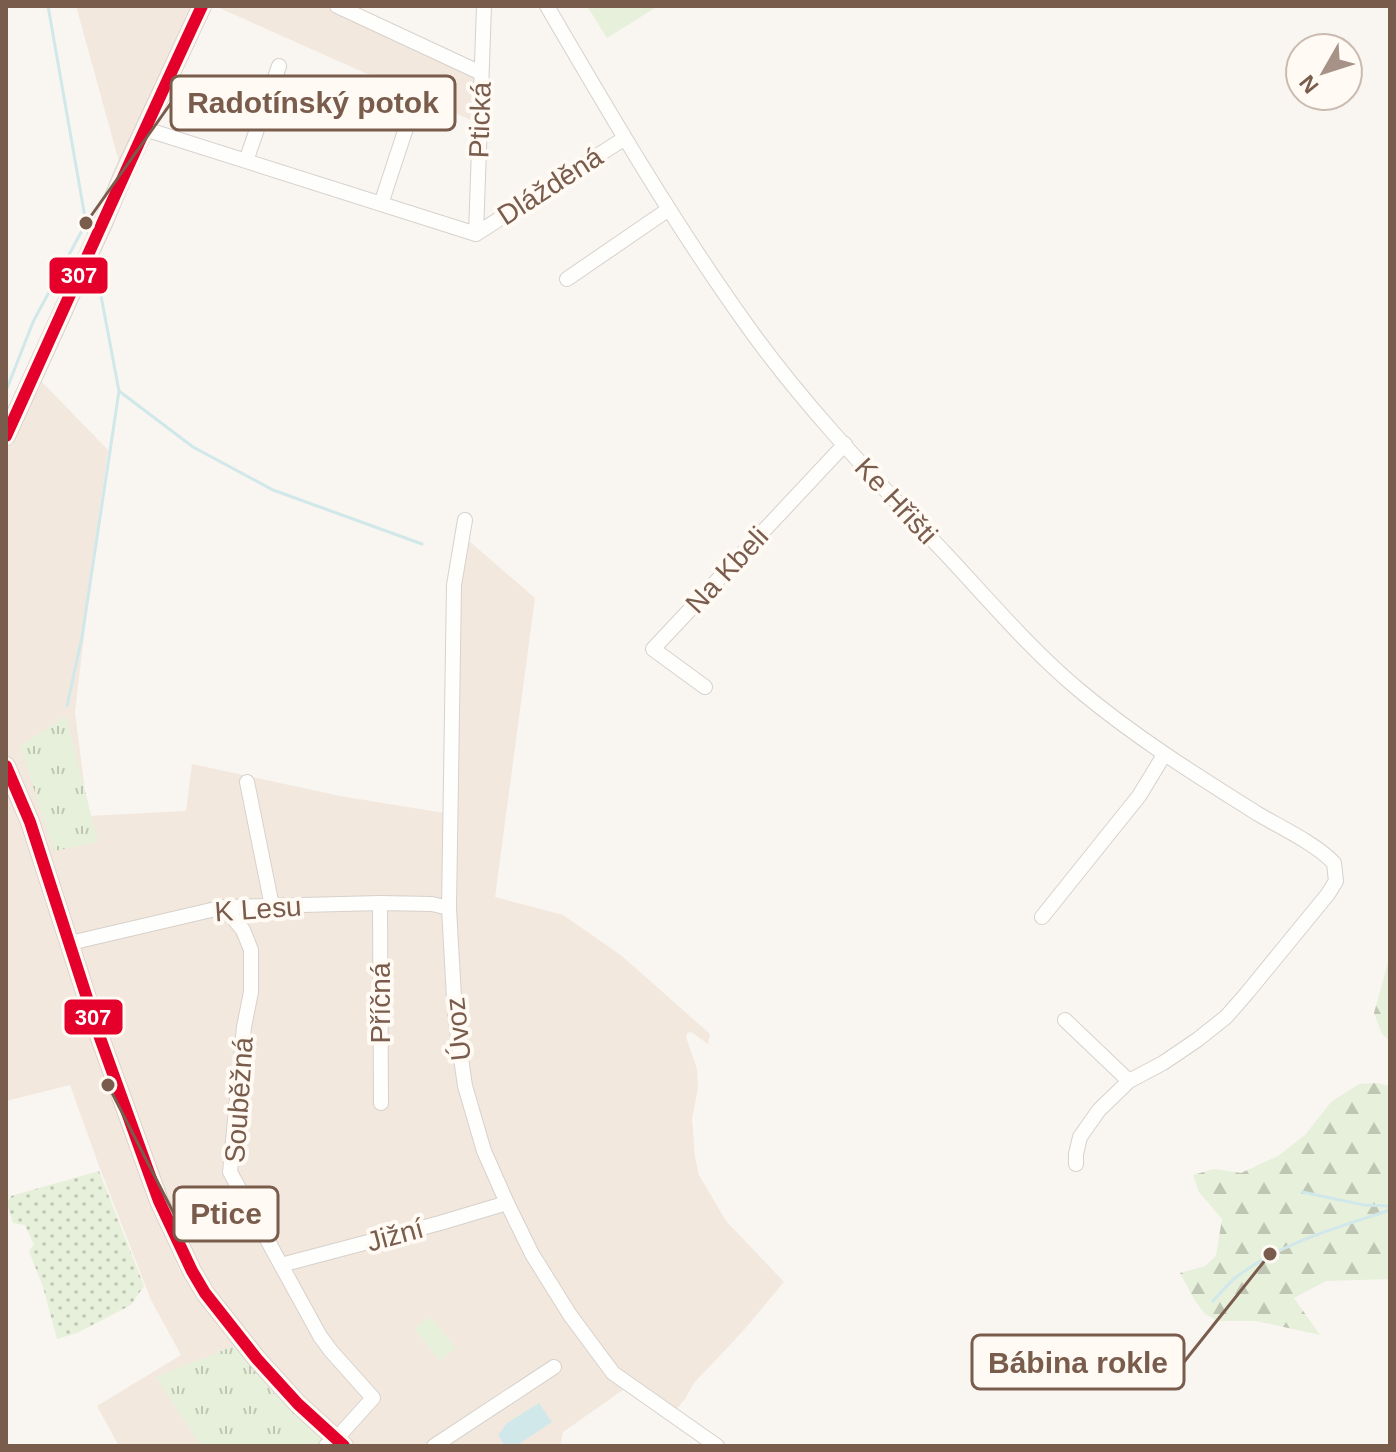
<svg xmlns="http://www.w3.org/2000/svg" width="1396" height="1452" font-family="Arial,sans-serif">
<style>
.residential{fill:#f2e8de}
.grass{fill:url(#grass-dots)}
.forest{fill:url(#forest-firs)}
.park{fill:url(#park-tufts)}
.pitch{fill:#e7f0db}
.water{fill:#d0e8ea}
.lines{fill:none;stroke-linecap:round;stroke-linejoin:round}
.stream{stroke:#d0e8ea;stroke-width:3}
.minor-casing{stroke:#d7d1cb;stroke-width:16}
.major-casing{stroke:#dad1cc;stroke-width:20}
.minor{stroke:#fefefd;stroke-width:14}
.major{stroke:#f3eee8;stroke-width:18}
.bus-1-casing{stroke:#fffaf3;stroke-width:18}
.bus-1{stroke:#e4002b;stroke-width:12}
.labels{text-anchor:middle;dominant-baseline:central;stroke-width:8;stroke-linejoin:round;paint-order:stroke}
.street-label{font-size:28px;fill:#7a5c4d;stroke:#fffaf3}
.leader{fill:none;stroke:#7a5c4d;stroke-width:3}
.callout-dot{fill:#7a5c4d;stroke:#fffaf3;stroke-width:3}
.callout{fill:#fffaf3;stroke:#7a5c4d;stroke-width:3}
.callout-label{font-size:30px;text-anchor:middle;font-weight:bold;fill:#7a5c4d}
.line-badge{stroke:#fffaf3;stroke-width:3}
.badge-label{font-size:22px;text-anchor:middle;font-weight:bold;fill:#fff}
</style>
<defs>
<pattern id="grass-dots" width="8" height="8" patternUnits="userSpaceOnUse" patternTransform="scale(2)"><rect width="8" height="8" fill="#e7f0db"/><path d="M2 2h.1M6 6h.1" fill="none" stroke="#c0c6b4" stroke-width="1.8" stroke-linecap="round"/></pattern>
<pattern id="forest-firs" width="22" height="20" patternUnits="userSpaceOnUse" patternTransform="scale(2)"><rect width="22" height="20" fill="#e7f0db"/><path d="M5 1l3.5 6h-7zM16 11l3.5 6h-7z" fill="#c0c6b4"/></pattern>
<pattern id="park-tufts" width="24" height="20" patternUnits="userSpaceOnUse" patternTransform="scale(2)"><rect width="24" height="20" fill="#e7f0db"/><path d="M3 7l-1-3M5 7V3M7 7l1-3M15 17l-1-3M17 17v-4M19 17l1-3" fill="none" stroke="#c0c6b4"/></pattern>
</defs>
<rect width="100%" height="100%" fill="#f9f5f0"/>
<path class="residential" d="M 76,6 L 202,6 L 123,176 L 81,24 Z
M 215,6 L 329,6 L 480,76 L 473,121 Z
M 42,382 L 108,450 L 93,558 L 75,712 L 88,816 L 186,811 L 192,764 L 340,796 L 444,813 L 454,585 L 469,541 L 535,598 L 495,897 L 563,915 L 622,956 L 710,1034 L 708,1044 L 691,1032 L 687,1033 L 686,1037 L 697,1069 L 698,1088 L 692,1119 L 695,1157 L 699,1175 L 726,1221 L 784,1282 L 743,1331 L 694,1383 L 685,1399 L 675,1411 L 637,1380 L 563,1432 L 560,1446 L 119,1446 L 97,1406 L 181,1355 L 151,1300 L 99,1166 L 70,1085 L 6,1101 L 6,451 Z"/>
<path class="grass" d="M 99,1171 L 144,1286 L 131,1305 L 77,1333 L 57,1339 L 43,1287 L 29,1251 L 34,1245 L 25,1225 L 13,1223 L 7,1203 L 11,1196 Z"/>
<path class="forest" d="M 1390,955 L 1390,1041 L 1382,1034 L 1374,1013 Z
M 1376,1083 L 1390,1086 L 1390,1279 L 1326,1281 L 1294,1298 L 1320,1335 L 1256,1321 L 1218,1321 L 1205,1314 L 1194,1299 L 1180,1273 L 1205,1266 L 1216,1256 L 1222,1219 L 1199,1192 L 1193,1175 L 1214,1169 L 1241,1173 L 1278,1156 L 1305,1135 L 1331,1102 L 1359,1084 Z"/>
<path class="park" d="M 66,716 L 98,842 L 54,851 L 20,746 Z
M 234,1346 L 276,1396 L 322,1439 L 315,1446 L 201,1446 L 156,1377 Z"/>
<path class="pitch" d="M 587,6 L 658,6 L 607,38 Z
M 430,1316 L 456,1348 L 440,1361 L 414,1329 Z"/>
<path class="water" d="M 539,1403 L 552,1422 L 516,1446 L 505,1446 L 498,1435 L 507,1423 Z"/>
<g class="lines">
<path class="stream" d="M 86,223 L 89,236
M 94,259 L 119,391 L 193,447 L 273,490 L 422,544
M 6,391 L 33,322 L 86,223 L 48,6
M 67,706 L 82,637 L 119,391
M 1302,1192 L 1364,1205 L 1390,1206
M 1213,1301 C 1220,1294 1227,1285 1235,1278 C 1280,1243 1336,1228 1390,1210"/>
<defs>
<path id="minor" d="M 337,6 L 481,73
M 547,6 C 610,114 673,222 746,324 C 804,406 875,479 944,552 C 988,599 1030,649 1079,690 C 1135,737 1196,775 1258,814 C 1282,828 1316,844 1334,863 L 1336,881 L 1328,894 L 1247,993 L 1226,1017 L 1197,1040 L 1163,1063 L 1129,1081 L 1099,1110 L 1080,1137 L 1076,1154 L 1076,1164
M 145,129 L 476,234
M 246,161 L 279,66
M 381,204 L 408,122
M 476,234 L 484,6
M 476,234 L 625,138
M 567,279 L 669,209
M 465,520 L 454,585 L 449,908 L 455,1016 L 465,1086 L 484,1151 L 507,1203 L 532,1254 L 570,1315 L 613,1373 L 717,1446
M 705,687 L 653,649 L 845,444
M 247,782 L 272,906
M 380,903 L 381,1103
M 224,907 L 243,930 L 251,950 L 251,992 L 244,1027 L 230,1172 L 320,1336 L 331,1351 L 373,1398 L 336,1439 L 326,1446
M 1042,917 L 1139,796 L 1164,755
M 70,943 L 224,907 L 380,903 L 432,904 L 449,908
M 1065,1020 L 1129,1081
M 281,1265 L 440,1223 L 507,1203
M 434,1446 L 554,1367"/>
<path id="major" d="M 6,436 L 104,221 L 124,173 L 202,6
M 6,766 L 30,822 L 99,1035 L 159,1201 L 192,1271 L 205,1293 L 257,1359 L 298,1404 L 344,1446"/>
</defs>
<use href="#minor" class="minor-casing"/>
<use href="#major" class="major-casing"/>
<use href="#minor" class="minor"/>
<use href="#major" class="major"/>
<defs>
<path id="bus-1" d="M 6,436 C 71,293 135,149 202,6
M 6,766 L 30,822 L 99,1035 L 159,1201 L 192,1271 L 205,1293 L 257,1359 L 298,1404 L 344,1446"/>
</defs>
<use href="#bus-1" class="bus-1-casing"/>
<use href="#bus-1" class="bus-1"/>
</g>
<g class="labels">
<g class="street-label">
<text transform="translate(480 120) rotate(-88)">Ptická</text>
<text transform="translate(550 186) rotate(-33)">Dlážděná</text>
<text transform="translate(896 501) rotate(47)">Ke Hřišti</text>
<text transform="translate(727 570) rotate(-47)">Na Kbeli</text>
<text transform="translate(258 909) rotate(-4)">K Lesu</text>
<text transform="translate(380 1003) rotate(-90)">Příčná</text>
<text transform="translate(458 1029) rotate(-96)">Úvoz</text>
<text transform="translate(239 1100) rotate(-86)">Souběžná</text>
<text transform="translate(395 1235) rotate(-15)">Jižní</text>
</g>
</g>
<path class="leader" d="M86 223L171 103M108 1085L174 1214M1270 1254L1184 1362"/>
<g class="callout-dot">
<circle cx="86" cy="223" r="8"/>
<circle cx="108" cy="1085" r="8"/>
<circle cx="1270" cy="1254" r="8"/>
</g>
<g class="callout">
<rect x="171" y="76" width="284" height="54" rx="8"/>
<rect x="174" y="1187" width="104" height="54" rx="8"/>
<rect x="972" y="1335" width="212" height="54" rx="8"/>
</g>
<g class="callout-label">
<text x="313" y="113">Radotínský potok</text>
<text x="226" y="1224">Ptice</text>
<text x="1078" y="1373">Bábina rokle</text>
</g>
<g class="line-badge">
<rect x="48" y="256" width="61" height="39" rx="8" fill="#e4002b"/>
<rect x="63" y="998" width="61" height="38" rx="8" fill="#e4002b"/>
</g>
<g class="badge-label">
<text x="79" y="283">307</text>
<text x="93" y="1025">307</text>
</g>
<rect width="1396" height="1452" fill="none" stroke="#7a5c4d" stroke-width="16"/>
<g transform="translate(1324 72) rotate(231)"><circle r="38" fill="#fffaf3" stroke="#cabbb1" stroke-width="2"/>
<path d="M0-6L14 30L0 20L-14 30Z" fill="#a69286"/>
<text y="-12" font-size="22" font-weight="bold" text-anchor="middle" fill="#7a5c4d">N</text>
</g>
</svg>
